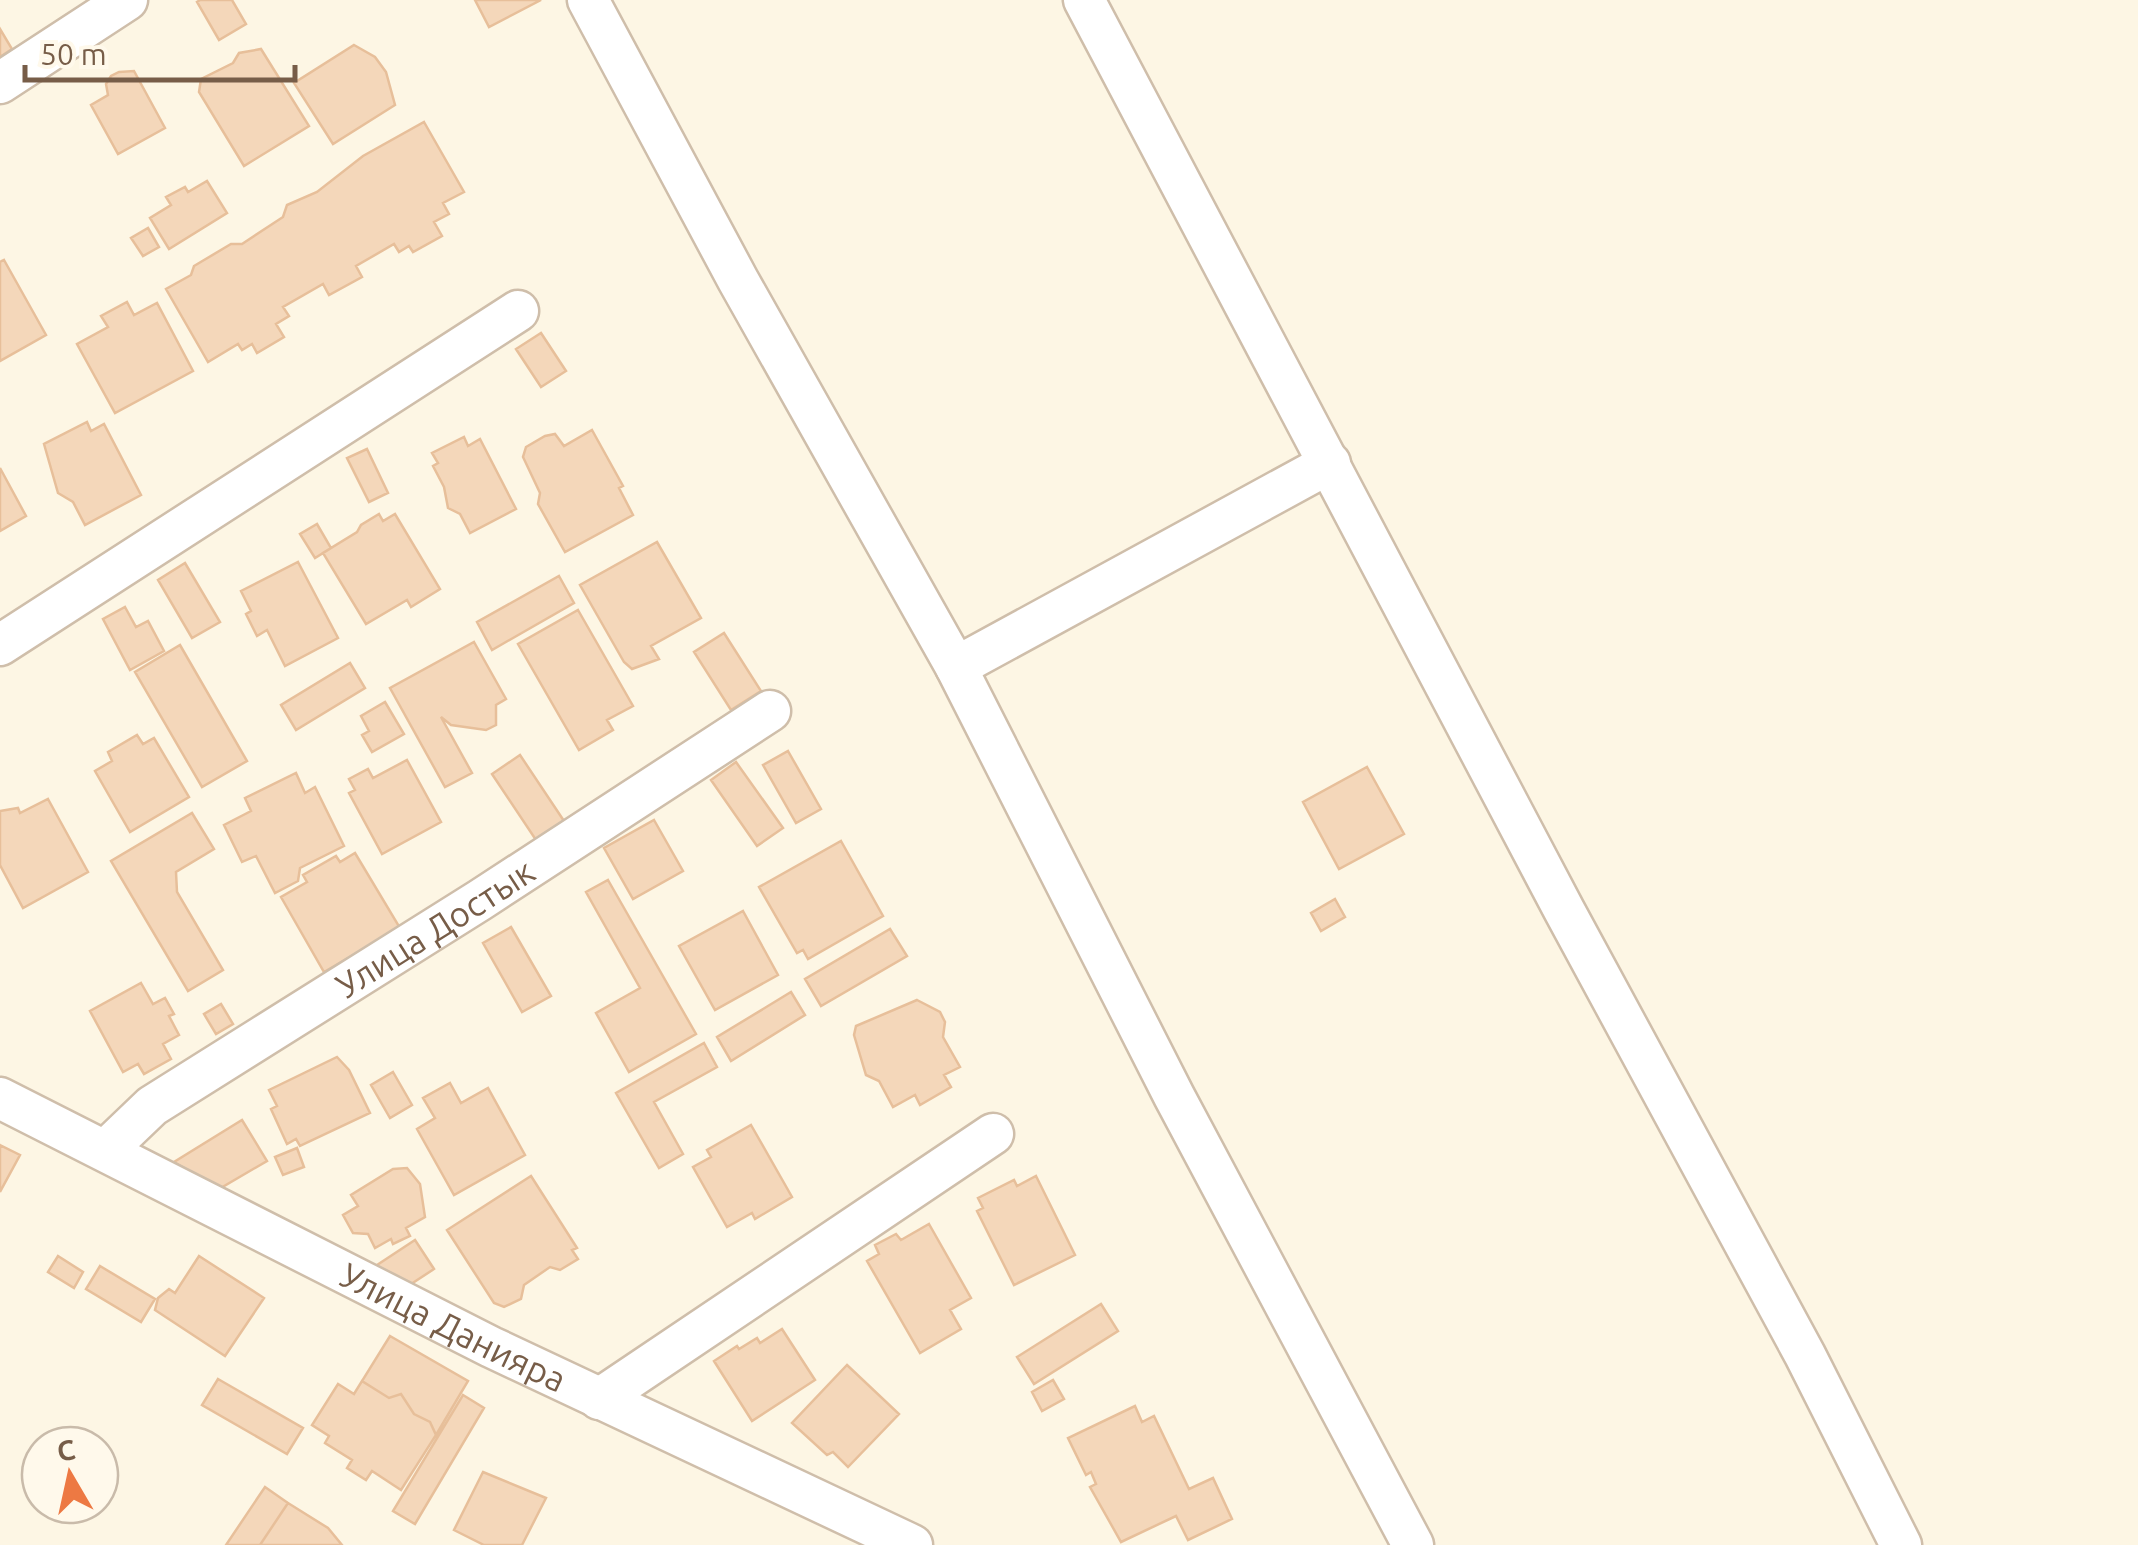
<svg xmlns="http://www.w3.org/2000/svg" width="2138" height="1545" font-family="Ubuntu,sans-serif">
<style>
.building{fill:#f4d7ba;stroke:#e7bf9a;stroke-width:2.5}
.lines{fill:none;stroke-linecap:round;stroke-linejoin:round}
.street-casing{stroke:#cfbeaa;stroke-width:45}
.street{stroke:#fff;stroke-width:40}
.labels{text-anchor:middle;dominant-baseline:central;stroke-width:10;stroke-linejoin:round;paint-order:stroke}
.street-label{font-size:35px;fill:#775d48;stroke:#fff9eb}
</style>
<rect width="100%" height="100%" fill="#fdf6e4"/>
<path class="building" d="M 200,0 L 232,0 L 246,24 L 219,40 L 197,2 Z
M 475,0 L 541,0 L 489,27 Z
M 0,29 L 12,49 L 0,57 Z
M 354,45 L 375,57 L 386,72 L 395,105 L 333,144 L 294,83 Z
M 261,49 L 309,126 L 244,166 L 199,92 L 201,79 L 233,63 L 239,53 Z
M 134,71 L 165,128 L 118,154 L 91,105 L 108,95 L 106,84 L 111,76 L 119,72 Z
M 424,122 L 464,192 L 443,203 L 449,214 L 434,222 L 442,236 L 413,252 L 409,246 L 399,252 L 394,244 L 356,266 L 362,277 L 329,295 L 323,284 L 283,307 L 289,316 L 276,324 L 284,337 L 257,353 L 252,344 L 242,350 L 238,344 L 208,362 L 166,289 L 191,275 L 194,266 L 231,244 L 242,244 L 283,217 L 287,205 L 317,192 L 363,156 Z
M 207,181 L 227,213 L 169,249 L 150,218 L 171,205 L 166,197 L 185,187 L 188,192 Z
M 148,228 L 159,247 L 143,256 L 131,238 Z
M 4,260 L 46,335 L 0,361 L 0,262 Z
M 127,302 L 134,315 L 157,303 L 193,371 L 115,413 L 77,344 L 108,327 L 101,316 Z
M 541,333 L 566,371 L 541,387 L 516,349 Z
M 87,422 L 91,431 L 104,424 L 141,495 L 85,525 L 73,502 L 58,493 L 44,444 Z
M 592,430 L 623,486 L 619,488 L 633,515 L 565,552 L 538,504 L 540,493 L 523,457 L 526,447 L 545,436 L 555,434 L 564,446 Z
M 464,437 L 468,446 L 480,439 L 516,509 L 470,533 L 460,514 L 448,508 L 444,487 L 433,466 L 438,463 L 432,453 Z
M 367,449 L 388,493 L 369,502 L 347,458 Z
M 0,468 L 26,516 L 0,531 Z
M 379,514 L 383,521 L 395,514 L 440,589 L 411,607 L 407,600 L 366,624 L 323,553 L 357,532 L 361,525 Z
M 317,524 L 331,548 L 315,558 L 300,534 Z
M 657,542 L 701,618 L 651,646 L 659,659 L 632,669 L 624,662 L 580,585 Z
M 298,562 L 338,638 L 285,666 L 267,630 L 257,636 L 246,614 L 251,611 L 241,591 Z
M 185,563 L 220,622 L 192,638 L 158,580 Z
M 559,576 L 574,603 L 492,650 L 477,622 Z
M 125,607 L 136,627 L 148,621 L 164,651 L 130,670 L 103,619 Z
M 578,610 L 633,706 L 607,720 L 613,730 L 579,750 L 518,644 Z
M 724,633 L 761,691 L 731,710 L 694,652 Z
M 474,642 L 506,699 L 496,705 L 496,725 L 486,730 L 451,725 L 441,717 L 472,773 L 445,787 L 390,688 Z
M 180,645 L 247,761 L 202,787 L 135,672 Z
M 350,663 L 365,688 L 296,730 L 281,705 Z
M 385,702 L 404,734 L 372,752 L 362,735 L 369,731 L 361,716 Z
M 137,735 L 143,744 L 154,738 L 189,797 L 130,832 L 95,771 L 112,761 L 108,752 Z
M 788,751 L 821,809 L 796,823 L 763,765 Z
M 520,755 L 564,821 L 536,840 L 492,774 Z
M 407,760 L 441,822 L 382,854 L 349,793 L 355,790 L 349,779 L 368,769 L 373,778 Z
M 736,762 L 783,828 L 757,846 L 711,780 Z
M 1367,767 L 1404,834 L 1339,869 L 1303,802 Z
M 296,773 L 305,793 L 315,787 L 344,846 L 300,868 L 298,881 L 275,893 L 256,856 L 242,862 L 224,825 L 251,811 L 245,798 Z
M 48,799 L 88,872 L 23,908 L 0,865 L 0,811 L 18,808 L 20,813 Z
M 192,813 L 214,849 L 176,872 L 177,892 L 223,970 L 188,991 L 111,861 Z
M 654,820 L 683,871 L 633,899 L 604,848 Z
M 841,841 L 883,916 L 808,959 L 803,950 L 797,953 L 759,887 Z
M 355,853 L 400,928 L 324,972 L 281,897 L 307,882 L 303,875 L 336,856 L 340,862 Z
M 608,880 L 696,1034 L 629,1072 L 596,1013 L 640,988 L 586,892 Z
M 1335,899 L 1345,917 L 1321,931 L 1311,913 Z
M 743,911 L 778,975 L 715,1010 L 679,946 Z
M 511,927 L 551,996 L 522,1012 L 483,943 Z
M 890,929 L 907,956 L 821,1006 L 805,979 Z
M 141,983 L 153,1004 L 165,998 L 174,1014 L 169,1016 L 179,1035 L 163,1044 L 171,1059 L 144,1074 L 138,1064 L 123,1072 L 90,1011 Z
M 791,992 L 805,1015 L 731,1061 L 717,1037 Z
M 917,1000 L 940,1012 L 945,1022 L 943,1037 L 960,1067 L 944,1075 L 951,1087 L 920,1105 L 915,1095 L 893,1107 L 879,1081 L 866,1075 L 854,1035 L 856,1026 Z
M 221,1004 L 233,1024 L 216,1034 L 204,1014 Z
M 704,1043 L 717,1067 L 654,1102 L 683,1154 L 659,1168 L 616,1093 Z
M 337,1057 L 349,1070 L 370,1113 L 300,1146 L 296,1139 L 287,1144 L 271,1109 L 277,1106 L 269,1090 Z
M 393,1072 L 412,1105 L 390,1118 L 371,1085 Z
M 450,1083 L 461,1103 L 488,1088 L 525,1155 L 454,1195 L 417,1129 L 435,1118 L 423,1098 Z
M 242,1120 L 267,1161 L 219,1189 L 174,1162 Z
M 751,1125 L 792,1197 L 755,1219 L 752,1213 L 727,1227 L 693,1167 L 711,1157 L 707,1150 Z
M 0,1145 L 20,1155 L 0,1192 Z
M 297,1148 L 304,1167 L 283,1175 L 275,1157 Z
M 407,1168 L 420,1184 L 425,1217 L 406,1228 L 410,1236 L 393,1244 L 391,1239 L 375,1248 L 368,1234 L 353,1233 L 343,1215 L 358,1206 L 351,1195 L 393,1169 Z
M 531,1176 L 577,1248 L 572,1250 L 578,1259 L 560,1270 L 550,1267 L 524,1285 L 521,1299 L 504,1307 L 494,1303 L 447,1230 Z
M 1036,1176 L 1075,1255 L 1014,1285 L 977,1211 L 983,1208 L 978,1198 L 1014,1180 L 1017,1186 Z
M 929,1224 L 971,1298 L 950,1310 L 961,1329 L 920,1353 L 867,1261 L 879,1254 L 875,1245 L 896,1234 L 901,1240 Z
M 415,1240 L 434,1269 L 405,1288 L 374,1267 Z
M 58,1256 L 83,1272 L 74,1288 L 48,1272 Z
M 199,1256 L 264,1298 L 225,1356 L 155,1310 L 158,1298 L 169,1289 L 175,1293 Z
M 100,1266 L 155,1299 L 141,1322 L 86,1289 Z
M 1101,1304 L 1118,1331 L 1034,1384 L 1017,1357 Z
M 782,1329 L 815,1380 L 752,1421 L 714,1361 L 737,1346 L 739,1349 L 757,1338 L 760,1343 Z
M 390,1336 L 468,1381 L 436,1435 L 430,1422 L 414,1414 L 401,1394 L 389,1398 L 362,1381 Z
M 847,1365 L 899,1414 L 848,1467 L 833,1452 L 827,1455 L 792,1423 Z
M 218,1379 L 303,1428 L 287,1454 L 202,1405 Z
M 1053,1380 L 1064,1399 L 1042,1411 L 1032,1392 Z
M 362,1381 L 389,1398 L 401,1394 L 414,1414 L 430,1422 L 436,1435 L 401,1490 L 372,1471 L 366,1480 L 347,1468 L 352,1460 L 325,1443 L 329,1436 L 312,1425 L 338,1384 L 354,1394 Z
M 463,1395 L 484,1408 L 415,1524 L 393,1511 Z
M 1135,1406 L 1142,1422 L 1154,1416 L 1189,1489 L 1213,1478 L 1232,1519 L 1188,1540 L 1176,1516 L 1121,1542 L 1090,1487 L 1096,1484 L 1091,1472 L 1086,1475 L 1068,1438 Z
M 483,1472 L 546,1498 L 522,1545 L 484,1545 L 454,1530 Z
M 265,1487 L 288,1503 L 260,1545 L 226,1545 Z
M 288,1503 L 328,1528 L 342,1545 L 260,1545 Z"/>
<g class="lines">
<defs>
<g id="street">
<path d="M 588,0 L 738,280 L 956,667 L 1330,463"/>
<path d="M 1084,0 L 1564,910 L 1805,1355 L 1901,1545"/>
<path d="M 0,83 L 127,0"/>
<path d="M 0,645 L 518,311"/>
<path d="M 956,667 L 1174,1096 L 1413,1545"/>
<path id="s1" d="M 0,1098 L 491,1347 L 912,1545"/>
<path id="s2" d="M 106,1150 L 152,1106 L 480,900 L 770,711"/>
<path d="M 599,1399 L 993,1134"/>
</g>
</defs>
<use href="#street" class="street-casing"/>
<use href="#street" class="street"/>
</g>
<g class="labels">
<g class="street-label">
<text stroke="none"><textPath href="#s2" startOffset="398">Улица Достык</textPath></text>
<text stroke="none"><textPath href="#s1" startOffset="508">Улица Данияра</textPath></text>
</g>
</g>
<g transform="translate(70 1475) rotate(351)"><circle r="48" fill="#fff9eb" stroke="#c9bbaa" stroke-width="2.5"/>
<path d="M0-8L18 38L0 25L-18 38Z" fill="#ed7943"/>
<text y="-15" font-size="28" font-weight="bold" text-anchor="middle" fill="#775d48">С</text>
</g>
<path d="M25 65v15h270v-15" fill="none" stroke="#775d48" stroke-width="5"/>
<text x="40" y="65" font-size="30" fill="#775d48" stroke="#fff9eb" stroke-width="8" paint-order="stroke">50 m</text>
</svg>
